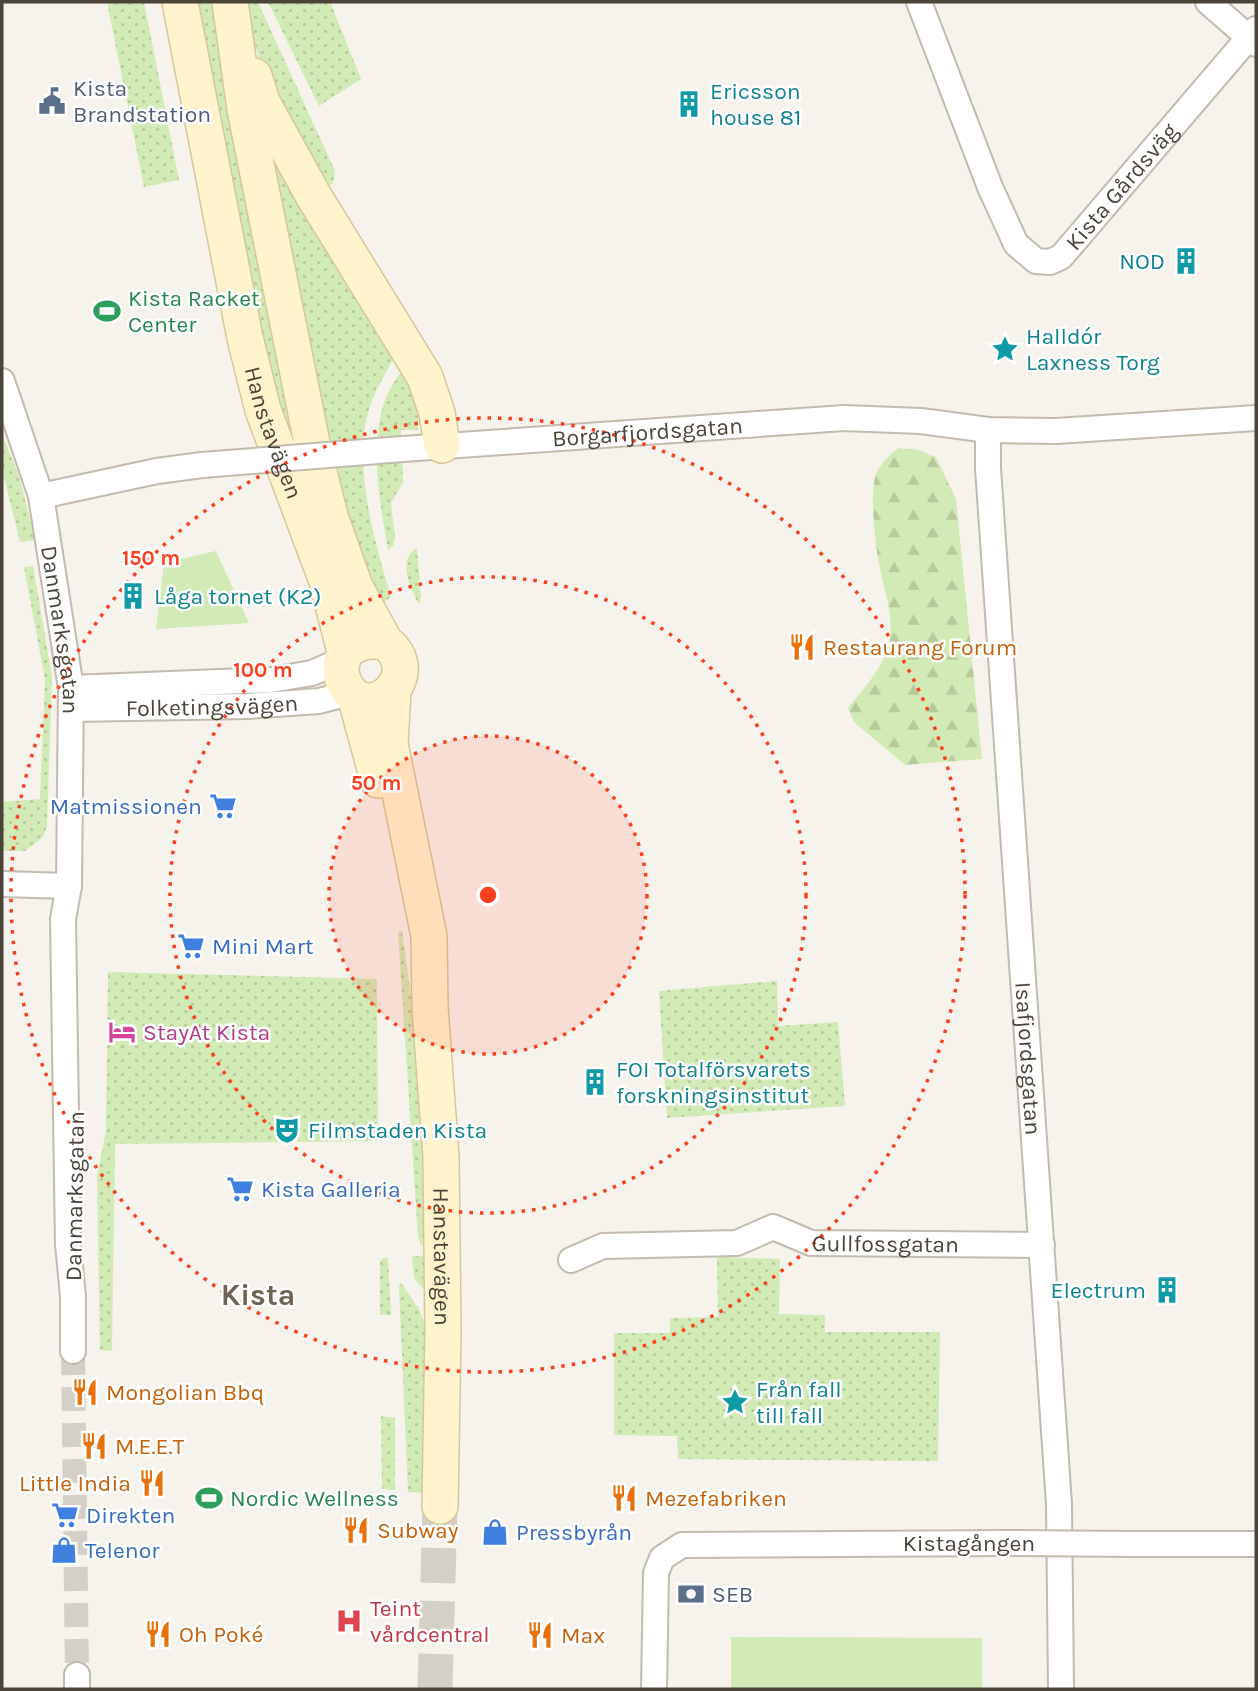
<svg xmlns="http://www.w3.org/2000/svg" width="1258" height="1691" font-family="Karla,sans-serif">
<style>
.grass{fill:url(#grass-dots)}
.forest{fill:url(#forest-firs)}
.garden{fill:#d2eab5}
.lines{fill:none;stroke-linecap:round;stroke-linejoin:round}
.street-tunnel{stroke:#d4d0c8;stroke-width:24;stroke-dasharray:24 12;stroke-linecap:butt}
.secondary-tunnel{stroke:#d4d0c8;stroke-width:35;stroke-dasharray:35 18;stroke-linecap:butt}
.street-casing{stroke:#c2bbae;stroke-width:28}
.secondary-casing{stroke:#d6c79b;stroke-width:38}
.street{stroke:#fff;stroke-width:24}
.secondary{stroke:#fff3cd;stroke-width:35}
.street-bridge-casing{stroke:#c2bbae;stroke-width:28;stroke-linecap:butt}
.street-bridge{stroke:#fff;stroke-width:24}
.ring{fill:none;stroke:#fc3f1d;stroke-width:3.5;stroke-dasharray:3.5 7}
.labels{text-anchor:middle;dominant-baseline:central;stroke-width:5;stroke-linejoin:round;paint-order:stroke}
.service-label{font-size:23px;fill:#4e5e75;stroke:#fff;text-anchor:start}
.culture-label{font-size:23px;fill:#0d838f;stroke:#fff;text-anchor:start}
.street-label{font-size:23px;fill:#4b4439;stroke:#fff}
.leisure-label{font-size:23px;fill:#27864d;stroke:#fff;text-anchor:start}
.food-label{font-size:23px;fill:#c56008;stroke:#fff;text-anchor:start}
.shop-label{font-size:23px;fill:#366cbe;stroke:#fff;text-anchor:start}
.hotel-label{font-size:23px;fill:#b23c85;stroke:#fff;text-anchor:start}
.health-label{font-size:23px;fill:#be3a42;stroke:#fff;text-anchor:start}
.district-label{font-size:30px;font-weight:bold;fill:#6e6250;stroke:#fff}
.centre{fill:#fc3f1d;stroke:#fff;stroke-width:3.5}
.ring-label{font-size:21px;text-anchor:middle;font-weight:bold;fill:#fc3f1d;stroke:#fff;stroke-width:5;stroke-linejoin:round;paint-order:stroke}
</style>
<defs>
<pattern id="grass-dots" width="8" height="8" patternUnits="userSpaceOnUse" patternTransform="scale(1.75)"><rect width="8" height="8" fill="#d2eab5"/><path d="M2 2h.1M6 6h.1" fill="none" stroke="#b6ca9c" stroke-width="1.8" stroke-linecap="round"/></pattern>
<pattern id="forest-firs" width="22" height="20" patternUnits="userSpaceOnUse" patternTransform="scale(1.75)"><rect width="22" height="20" fill="#d2eab5"/><path d="M5 1l3.5 6h-7zM16 11l3.5 6h-7z" fill="#b6ca9c"/></pattern>
</defs>
<rect width="100%" height="100%" fill="#f6f3ec"/>
<path class="grass" d="M 107,2 L 144,2 L 179,180 L 144,187 Z
M 192,2 L 217,2 L 301,433 L 284,437 L 262,364 Z
M 243,2 L 258,2 L 335,171 L 333,184 L 323,186 L 270,97 Z
M 268,2 L 336,2 L 331,4 L 361,79 L 319,106 Z
M 260,125 L 396,353 C 388,370 376,388 370,406 C 351,462 375,543 391,597 L 381,605 L 337,504 Z
M 404,367 L 419,404 L 418,430 L 401,430 L 403,482 L 391,503 L 395,536 L 393,546 L 388,550 C 380,502 369,448 385,400 C 389,389 397,378 404,367 Z
M 2,434 L 19,476 L 35,540 L 20,542 L 2,469 Z
M 417,548 L 421,596 L 419,605 C 411,589 396,560 417,548 Z
M 33,566 L 52,677 L 47,826 L 43,837 L 25,851 L 2,851 L 2,802 L 40,799 L 45,679 L 24,567 Z
M 402,931 L 416,1032 L 424,1140 L 425,1244 L 421,1246 L 418,1236 L 398,932 Z
M 108,972 L 377,979 L 378,1141 L 115,1144 L 112,1351 L 100,1350 L 97,1176 L 106,1131 Z
M 777,981 L 778,1026 L 838,1022 L 845,1106 L 667,1118 L 659,991 Z
M 425,1255 L 425,1288 L 423,1289 L 414,1278 L 412,1257 Z
M 717,1257 L 780,1259 L 779,1314 L 825,1315 L 825,1332 L 940,1332 L 938,1461 L 678,1459 L 677,1436 L 614,1435 L 614,1333 L 670,1333 L 670,1318 L 718,1317 Z
M 384,1258 L 388,1258 L 391,1315 L 380,1315 L 380,1260 Z
M 401,1283 L 419,1309 L 426,1328 L 427,1394 L 422,1405 L 426,1425 L 428,1493 L 408,1492 L 399,1286 Z
M 381,1416 L 395,1418 L 395,1490 L 382,1489 Z"/>
<path class="forest" d="M 898,448 L 918,450 L 936,457 L 956,499 L 982,759 L 905,765 L 854,722 L 848,708 C 864,688 886,665 890,639 C 893,612 884,590 879,564 C 875,541 870,499 875,477 C 879,464 889,456 898,448 Z"/>
<path class="garden" d="M 216,551 L 249,623 L 156,629 L 164,563 Z
M 731,1637 L 982,1638 L 982,1689 L 731,1689 Z"/>
<g class="lines">
<path class="street-tunnel" d="M 73,1351 L 77,1675"/>
<path class="secondary-tunnel" d="M 435,1689 L 440,1506"/>
<defs>
<g id="street">
<path id="s1" d="M 919,2 L 990,187 L 1016,244 L 1036,261 L 1050,262 L 1061,257 L 1256,29"/>
<path d="M 1208,2 L 1256,44"/>
<path id="s2" d="M 2,381 L 41,496 L 71,688 L 69,886 L 63,919 L 68,1244 L 73,1297 L 73,1351"/>
<path id="s3" d="M 988,430 L 988,468 L 1059,1504 L 1061,1689"/>
<path id="s4" d="M 403,449 L 844,418 L 921,421 L 988,430 L 1056,431 L 1256,418"/>
<path d="M 41,496 L 157,471"/>
<path d="M 71,688 L 271,680 L 312,673 L 342,660"/>
<path id="s5" d="M 72,709 L 248,706 L 319,701 L 350,693"/>
<path d="M 2,884 L 69,886"/>
<path id="s6" d="M 571,1260 L 603,1246 L 737,1243 L 773,1227 L 811,1243 L 1042,1245"/>
<path d="M 1133,1544 L 1256,1544"/>
<path d="M 77,1675 L 77,1689"/>
<path d="M 654,1689 L 656,1573 L 662,1558 L 682,1545 L 1008,1543"/>
</g>
<g id="secondary">
<path id="s7" d="M 180,2 L 245,338 L 263,410 L 327,581 L 345,652"/>
<path d="M 230,2 L 245,109 L 313,448 L 330,516 L 355,587 L 385,642 C 427,674 371,725 347,688 C 339,676 340,666 345,652 C 358,642 368,639 385,642"/>
<path d="M 254,76 L 262,102 L 313,195 L 425,377 L 437,413 L 442,445"/>
<path id="s8" d="M 393,691 L 390,744 L 429,936 L 430,1008 L 441,1157 L 443,1332 L 440,1506"/>
<path d="M 356,699 L 378,780"/>
</g>
</defs>
<use href="#street" class="street-casing"/>
<use href="#secondary" class="secondary-casing"/>
<use href="#street" class="street"/>
<use href="#secondary" class="secondary"/>
<defs>
<path id="street-bridge" d="M 157,471 L 202,465 L 403,449
M 1008,1543 L 1133,1544"/>
</defs>
<use href="#street-bridge" class="street-bridge-casing"/>
<use href="#street-bridge" class="street-bridge"/>
</g>
<circle cx="488" cy="895" r="159" fill="#fc3f1d" fill-opacity=".12"/>
<g class="ring">
<circle cx="488" cy="895" r="159"/>
<circle cx="488" cy="895" r="318"/>
<circle cx="488" cy="895" r="477"/>
</g>
<defs>
<symbol id="civic-bare" viewBox="-9 -9 18 18"><path d="M-.6-6.5H3V-4.5H.6V-3L4-1V1h2V6H-6V1h2V-1L-.6-3ZM-1.2 2.5V6h2.4V2.5Z" fill="#5c6f8a" stroke="#fff" stroke-width="2.5" paint-order="stroke"/></symbol>
<symbol id="building-bare" viewBox="-9 -9 18 18"><path d="M-4-6H4V6H1V3H-1V6H-4ZM-2.5-4.3h1.7v1.8h-1.7ZM.8-4.3h1.7v1.8H.8ZM-2.5-1h1.7V.8h-1.7ZM.8-1h1.7V.8H.8Z" fill="#0f9aa8" stroke="#fff" stroke-width="2.5" paint-order="stroke"/></symbol>
<symbol id="stadium-bare" viewBox="-9 -9 18 18"><path d="M0-5a6.5 5 0 1 0 0 10a6.5 5 0 1 0 0-10ZM-3.5-1.8h7v3.6h-7Z" fill="#2e9e5b" stroke="#fff" stroke-width="2.5" paint-order="stroke"/></symbol>
<symbol id="sight-bare" viewBox="-9 -9 18 18"><path d="M0-6L1.8-2.2L6-1.7L2.9 1.2L3.7 5.4L0 3.3L-3.7 5.4L-2.9 1.2L-6-1.7L-1.8-2.2Z" fill="#0f9aa8" stroke="#fff" stroke-width="2.5" paint-order="stroke"/></symbol>
<symbol id="restaurant-bare" viewBox="-9 -9 18 18"><path d="M-5-6h1v4h1v-4h1v4h1v-4h1v5L-1.5 .5V6h-2V.5L-5-1ZM5-6V6H3V1.5H1.5Q1.5-4 5-6Z" fill="#e8710a" stroke="#fff" stroke-width="2.5" paint-order="stroke"/></symbol>
<symbol id="supermarket-bare" viewBox="-9 -9 18 18"><path d="M-6-5.5h2.5l.6 2H6L4.5 2H-2.5L-4.4-4H-6ZM-1.5 3.2a1.3 1.3 0 1 0 .1 0ZM3 3.2a1.3 1.3 0 1 0 .1 0Z" fill="#3f7fe0" stroke="#fff" stroke-width="2.5" paint-order="stroke"/></symbol>
<symbol id="hotel-bare" viewBox="-9 -9 18 18"><path d="M-6-4.5h1.5V1H6V5H4.5V3h-9V5H-6ZM-4 0a1.8 1.8 0 1 1 3.6 0ZM.5 0V-2.5h3Q6-2.5 6 0Z" fill="#d1479c" stroke="#fff" stroke-width="2.5" paint-order="stroke"/></symbol>
<symbol id="theatre-bare" viewBox="-9 -9 18 18"><path d="M-5-5.5Q0-4 5-5.5V0Q5 5 0 6Q-5 5-5 0ZM-3.3-2.5H-1v1.5H-3.3ZM1-2.5H3.3v1.5H1ZM-2.8 1Q0 5.5 2.8 1Z" fill="#0f9aa8" stroke="#fff" stroke-width="2.5" paint-order="stroke"/></symbol>
<symbol id="shop-bare" viewBox="-9 -9 18 18"><path d="M-5-2.5h2.3a2.7 3.5 0 0 1 5.4 0H5L5.5 6h-11ZM-1.5-2.5h3a1.5 2.3 0 0 0-3 0Z" fill="#3f7fe0" stroke="#fff" stroke-width="2.5" paint-order="stroke"/></symbol>
<symbol id="bank-bare" viewBox="-9 -9 18 18"><path d="M-6-4H6V4H-6ZM0-2.3a2.3 2.3 0 1 0 0 4.6a2.3 2.3 0 1 0 0-4.6Z" fill="#5c6f8a" stroke="#fff" stroke-width="2.5" paint-order="stroke"/></symbol>
<symbol id="hospital-bare" viewBox="-9 -9 18 18"><path d="M-5-5h3v3.5h4V-5h3V5h-3V1.5h-4V5h-3Z" fill="#e0444e" stroke="#fff" stroke-width="2.5" paint-order="stroke"/></symbol>
</defs>
<g fill-rule="evenodd">
<use href="#civic-bare" x="33" y="82" width="38" height="38"/>
<use href="#building-bare" x="670" y="85" width="38" height="38"/>
<use href="#building-bare" x="1167" y="242" width="38" height="38"/>
<use href="#stadium-bare" x="88" y="292" width="38" height="38"/>
<use href="#sight-bare" x="986" y="330" width="38" height="38"/>
<use href="#building-bare" x="114" y="577" width="38" height="38"/>
<use href="#restaurant-bare" x="783" y="628" width="38" height="38"/>
<use href="#supermarket-bare" x="204" y="787" width="38" height="38"/>
<use href="#supermarket-bare" x="172" y="927" width="38" height="38"/>
<use href="#hotel-bare" x="103" y="1013" width="38" height="38"/>
<use href="#building-bare" x="576" y="1063" width="38" height="38"/>
<use href="#theatre-bare" x="268" y="1111" width="38" height="38"/>
<use href="#supermarket-bare" x="221" y="1170" width="38" height="38"/>
<use href="#building-bare" x="1148" y="1271" width="38" height="38"/>
<use href="#restaurant-bare" x="66" y="1373" width="38" height="38"/>
<use href="#sight-bare" x="716" y="1383" width="38" height="38"/>
<use href="#restaurant-bare" x="75" y="1427" width="38" height="38"/>
<use href="#restaurant-bare" x="133" y="1464" width="38" height="38"/>
<use href="#stadium-bare" x="190" y="1479" width="38" height="38"/>
<use href="#restaurant-bare" x="605" y="1479" width="38" height="38"/>
<use href="#supermarket-bare" x="46" y="1496" width="38" height="38"/>
<use href="#restaurant-bare" x="337" y="1511" width="38" height="38"/>
<use href="#shop-bare" x="476" y="1513" width="38" height="38"/>
<use href="#shop-bare" x="45" y="1531" width="38" height="38"/>
<use href="#bank-bare" x="672" y="1575" width="38" height="38"/>
<use href="#hospital-bare" x="330" y="1602" width="38" height="38"/>
<use href="#restaurant-bare" x="139" y="1615" width="38" height="38"/>
<use href="#restaurant-bare" x="521" y="1616" width="38" height="38"/>
</g>
<g class="labels">
<g class="service-label">
<text x="73" y="88">Kista<tspan x="73" dy="26">Brandstation</tspan></text>
<text x="712" y="1594">SEB</text>
</g>
<g class="culture-label">
<text x="710" y="91">Ericsson<tspan x="710" dy="26">house 81</tspan></text>
<text x="1165" y="261" text-anchor="end">NOD</text>
<text x="1026" y="336">Halldór<tspan x="1026" dy="26">Laxness Torg</tspan></text>
<text x="154" y="596">Låga tornet (K2)</text>
<text x="616" y="1069">FOI Totalförsvarets<tspan x="616" dy="26">forskningsinstitut</tspan></text>
<text x="308" y="1130">Filmstaden Kista</text>
<text x="1146" y="1290" text-anchor="end">Electrum</text>
<text x="756" y="1389">Från fall<tspan x="756" dy="26">till fall</tspan></text>
</g>
<g class="street-label">
<text stroke="none"><textPath href="#s1" startOffset="406">Kista Gårdsväg</textPath></text>
<text stroke="none"><textPath href="#s7" startOffset="441">Hanstavägen</textPath></text>
<text stroke="none"><textPath href="#s4" startOffset="245">Borgarfjordsgatan</textPath></text>
<text stroke="none"><textPath href="#s2" startOffset="257">Danmarksgatan</textPath></text>
<text stroke="none"><textPath href="#s5" startOffset="140">Folketingsvägen</textPath></text>
<text stroke="none"><textPath href="#s3" startOffset="630">Isafjordsgatan</textPath></text>
<text transform="translate(75 1196) rotate(-89)">Danmarksgatan</text>
<text stroke="none"><textPath href="#s6" startOffset="324">Gullfossgatan</textPath></text>
<text stroke="none"><textPath href="#s8" startOffset="570">Hanstavägen</textPath></text>
<text x="969" y="1543">Kistagången</text>
</g>
<g class="leisure-label">
<text x="128" y="298">Kista Racket<tspan x="128" dy="26">Center</tspan></text>
<text x="230" y="1498">Nordic Wellness</text>
</g>
<g class="food-label">
<text x="823" y="647">Restaurang Forum</text>
<text x="106" y="1392">Mongolian Bbq</text>
<text x="115" y="1446">M.E.E.T</text>
<text x="131" y="1483" text-anchor="end">Little India</text>
<text x="645" y="1498">Mezefabriken</text>
<text x="377" y="1530">Subway</text>
<text x="179" y="1634">Oh Poké</text>
<text x="561" y="1635">Max</text>
</g>
<g class="shop-label">
<text x="202" y="806" text-anchor="end">Matmissionen</text>
<text x="212" y="946">Mini Mart</text>
<text x="261" y="1189">Kista Galleria</text>
<text x="86" y="1515">Direkten</text>
<text x="516" y="1532">Pressbyrån</text>
<text x="85" y="1550">Telenor</text>
</g>
<g class="hotel-label">
<text x="143" y="1032">StayAt Kista</text>
</g>
<g class="health-label">
<text x="370" y="1608">Teint<tspan x="370" dy="26">vårdcentral</tspan></text>
</g>
<g class="district-label">
<text x="258" y="1295">Kista</text>
</g>
</g>
<circle cx="488" cy="895" r="10" class="centre"/>
<g class="ring-label">
<text x="151" y="565">150 m</text>
<text x="263" y="677">100 m</text>
<text x="376" y="790">50 m</text>
</g>
<rect width="1258" height="1691" fill="none" stroke="#4b4439" stroke-width="7"/>
</svg>
